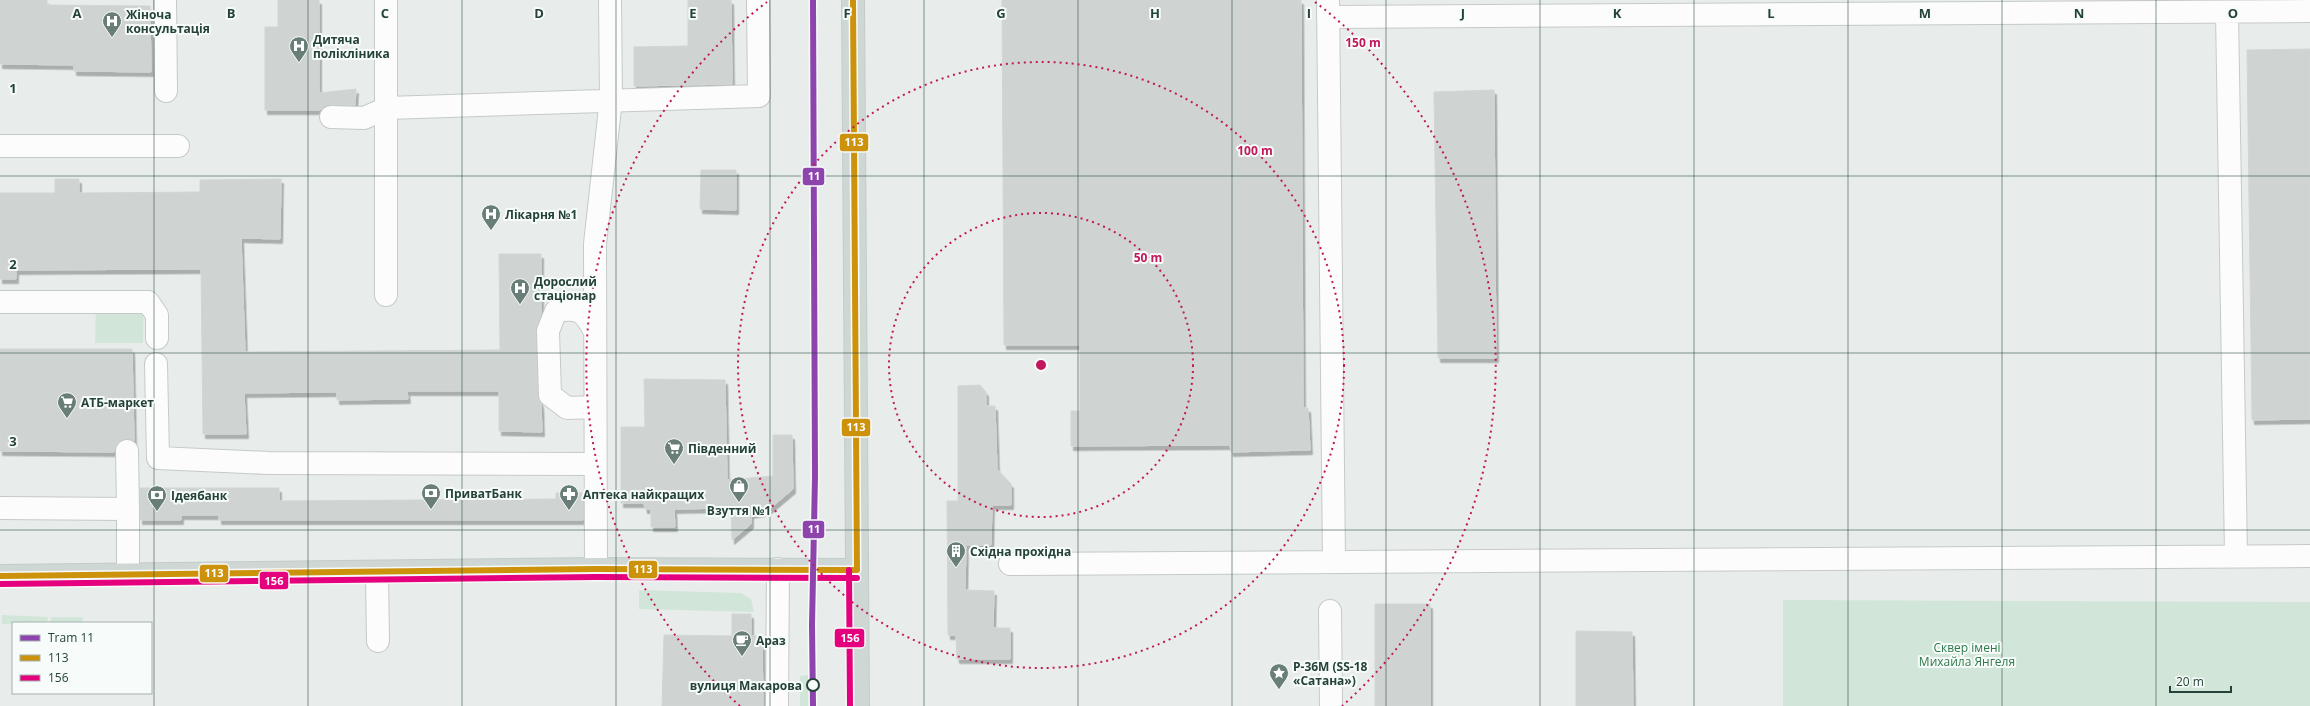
<svg xmlns="http://www.w3.org/2000/svg" width="2310" height="706" font-family="'Open Sans',sans-serif">
<style>
.green{fill:#d1e6d8}
.building{fill:#cfd4d2;stroke:#d1d6d4;filter:url(#shadow)}
.lines{fill:none;stroke-linecap:round;stroke-linejoin:round}
.minor-casing{stroke:#c5cac8;stroke-width:24}
.major-casing{stroke:#c3ccc9;stroke-width:24}
.minor{stroke:#fcfcfc;stroke-width:22}
.major{stroke:#cfd7d5;stroke-width:22}
.bus-1-casing{stroke:#f7fbf9;stroke-width:9}
.bus-2-casing{stroke:#f7fbf9;stroke-width:9}
.bus-1{stroke:#cd920c;stroke-width:6}
.bus-2{stroke:#e5007d;stroke-width:6}
.tram-1-casing{stroke:#f7fbf9;stroke-width:9}
.tram-1{stroke:#8e44ad;stroke-width:6}
.grid{fill:none;stroke:#24423a;stroke-width:1;stroke-opacity:0.55}
.ring{fill:none;stroke:#c2185b;stroke-width:2;stroke-dasharray:2 4}
.stop-dot{fill:#f7fbf9;stroke:#24423a;stroke-width:2}
.labels{text-anchor:middle;dominant-baseline:central;stroke-width:4;stroke-linejoin:round;paint-order:stroke}
.poi-label{font-size:12px;font-weight:bold;fill:#24423a;stroke:#f7fbf9;text-anchor:start}
.park-label{font-size:12px;fill:#2d7a4b;stroke:#f7fbf9}
.stop-label{font-size:12px;font-weight:bold;fill:#24423a;stroke:#f7fbf9;text-anchor:end}
.grid-label{font-size:13px;text-anchor:middle;font-weight:bold;fill:#24423a;stroke:#f7fbf9;stroke-width:4;stroke-linejoin:round;paint-order:stroke}
.centre{fill:#c2185b;stroke:#f7fbf9;stroke-width:2}
.ring-label{font-size:12px;text-anchor:middle;font-weight:bold;fill:#c2185b;stroke:#f7fbf9;stroke-width:4;stroke-linejoin:round;paint-order:stroke}
.line-badge{stroke:#f7fbf9;stroke-width:1.5}
.badge-label{font-size:11px;text-anchor:middle;font-weight:bold;fill:#fff}
</style>
<defs>
<filter id="shadow"><feDropShadow dx="2.5" dy="4.5" stdDeviation="0" flood-color="#0004"/></filter>
</defs>
<rect width="100%" height="100%" fill="#e8edeb"/>
<path class="green" d="M 96,304 L 144,304 L 143,343 L 95,343 Z
M 639,590 L 741,593 L 751,599 L 754,612 L 639,609 Z
M 1783,600 L 2310,602 L 2310,706 L 1783,706 Z
M 2,615 L 48,617 L 47,623 L 2,624 Z
M 51,617 L 83,617 L 82,623 L 50,623 Z
M 808,675 L 809,706 L 800,706 L 800,676 Z"/>
<path class="building" d="M 0,0 L 47,0 L 47,5 L 150,6 L 151,72 L 74,71 L 74,65 L 0,64 Z
M 278,0 L 319,0 L 319,93 L 356,89 L 355,105 L 331,105 L 319,110 L 265,110 L 265,27 L 278,27 Z
M 688,0 L 731,0 L 732,84 L 634,86 L 634,47 L 688,46 Z
M 1002,0 L 1301,0 L 1303,408 L 1308,408 L 1310,450 L 1231,452 L 1230,445 L 1071,446 L 1071,411 L 1080,411 L 1080,345 L 1004,345 Z
M 2310,49 L 2310,419 L 2252,420 L 2247,50 Z
M 1494,90 L 1496,358 L 1438,358 L 1434,92 Z
M 701,170 L 736,170 L 736,210 L 700,209 Z
M 55,179 L 79,179 L 79,193 L 200,192 L 200,180 L 281,179 L 280,239 L 241,238 L 245,352 L 500,350 L 499,254 L 541,254 L 541,314 L 536,331 L 538,395 L 541,404 L 542,432 L 499,431 L 499,391 L 407,391 L 408,399 L 337,400 L 337,392 L 244,393 L 246,434 L 203,434 L 201,269 L 16,270 L 16,279 L 0,279 L 0,193 L 55,193 Z
M 0,349 L 132,349 L 134,441 L 127,439 L 121,440 L 116,445 L 114,452 L 0,451 Z
M 644,379 L 725,380 L 727,480 L 773,476 L 773,435 L 792,435 L 793,489 L 767,511 L 751,514 L 751,524 L 732,540 L 731,508 L 674,509 L 675,527 L 651,527 L 651,509 L 645,509 L 644,503 L 621,503 L 621,427 L 645,427 Z
M 980,385 L 986,392 L 986,406 L 995,406 L 997,469 L 1011,484 L 1011,505 L 992,505 L 991,545 L 966,545 L 965,590 L 994,591 L 993,628 L 1010,628 L 1010,659 L 957,659 L 956,635 L 948,635 L 947,501 L 958,501 L 958,386 Z
M 140,488 L 279,488 L 279,501 L 556,499 L 556,493 L 583,493 L 583,520 L 219,520 L 219,515 L 181,515 L 181,520 L 140,520 Z
M 1375,604 L 1430,604 L 1430,706 L 1375,706 Z
M 732,614 L 751,614 L 751,636 L 762,636 L 763,706 L 662,706 L 664,635 L 732,636 Z
M 1576,631 L 1632,632 L 1633,706 L 1576,706 Z"/>
<g class="lines">
<defs>
<path id="minor" d="M 165,0 L 166,91
M 1328,0 L 1334,562
M 2227,12 L 2236,556
M 1328,17 L 2310,11
M 331,117 L 364,118 L 387,108 L 759,96 L 758,0
M 0,146 L 178,146
M 386,295 L 386,0
M 0,302 L 148,302 L 157,315 L 157,338
M 156,364 L 158,458 L 268,463 L 595,464
M 595,407 L 567,408 L 550,395 L 548,331 L 556,311 C 580,307 584,311 595,332
M 127,451 L 128,509
M 0,508 L 128,509 L 128,574
M 1010,564 L 2310,556
M 596,569 L 595,244 L 611,99 L 610,0
M 377,572 L 378,641
M 1330,611 L 1331,706
M 777,706 L 778,569"/>
<path id="major" d="M 853,0 L 858,706
M 0,576 L 596,569 L 857,570"/>
</defs>
<use href="#minor" class="minor-casing"/>
<use href="#major" class="major-casing"/>
<use href="#minor" class="minor"/>
<use href="#major" class="major"/>
<defs>
<path id="bus-1" d="M 853,0 L 857,570
M 0,576 L 596,569 L 857,570"/>
<path id="bus-2" d="M 849,570 L 850,706
M 0,584 L 596,577 L 857,578"/>
</defs>
<use href="#bus-1" class="bus-1-casing"/>
<use href="#bus-2" class="bus-2-casing"/>
<use href="#bus-1" class="bus-1"/>
<use href="#bus-2" class="bus-2"/>
<defs>
<path id="tram-1" d="M 813,0 L 815,477 L 812,625 L 813,706"/>
</defs>
<use href="#tram-1" class="tram-1-casing"/>
<use href="#tram-1" class="tram-1"/>
</g>
<path class="grid" d="M 154,0 L 154,706M 308,0 L 308,706M 462,0 L 462,706M 616,0 L 616,706M 770,0 L 770,706M 924,0 L 924,706M 1078,0 L 1078,706M 1232,0 L 1232,706M 1386,0 L 1386,706M 1540,0 L 1540,706M 1694,0 L 1694,706M 1848,0 L 1848,706M 2002,0 L 2002,706M 2156,0 L 2156,706M 0,176 L 2310,176M 0,353 L 2310,353M 0,530 L 2310,530"/>
<g class="ring">
<circle cx="1041" cy="365" r="152"/>
<circle cx="1041" cy="365" r="303"/>
<path d="M740 706A455 455 0 0 1 767 2M1315 2A455 455 0 0 1 1342 706"/>
</g>
<defs>
<symbol id="hospital-pin" viewBox="-11 -11 22 30"><path d="M0 17L-7.5 6A9.5 9.5 0 1 1 7.5 6Z" fill="#697e78" stroke="#f7fbf9"/><path d="M-5-5h3v3.5h4V-5h3V5h-3V1.5h-4V5h-3Z" fill="#fff"/></symbol>
<symbol id="supermarket-pin" viewBox="-11 -11 22 30"><path d="M0 17L-7.5 6A9.5 9.5 0 1 1 7.5 6Z" fill="#697e78" stroke="#f7fbf9"/><path d="M-6-5.5h2.5l.6 2H6L4.5 2H-2.5L-4.4-4H-6ZM-1.5 3.2a1.3 1.3 0 1 0 .1 0ZM3 3.2a1.3 1.3 0 1 0 .1 0Z" fill="#fff"/></symbol>
<symbol id="shop-pin" viewBox="-11 -11 22 30"><path d="M0 17L-7.5 6A9.5 9.5 0 1 1 7.5 6Z" fill="#697e78" stroke="#f7fbf9"/><path d="M-5-2.5h2.3a2.7 3.5 0 0 1 5.4 0H5L5.5 6h-11ZM-1.5-2.5h3a1.5 2.3 0 0 0-3 0Z" fill="#fff"/></symbol>
<symbol id="bank-pin" viewBox="-11 -11 22 30"><path d="M0 17L-7.5 6A9.5 9.5 0 1 1 7.5 6Z" fill="#697e78" stroke="#f7fbf9"/><path d="M-6-4H6V4H-6ZM0-2.3a2.3 2.3 0 1 0 0 4.6a2.3 2.3 0 1 0 0-4.6Z" fill="#fff"/></symbol>
<symbol id="pharmacy-pin" viewBox="-11 -11 22 30"><path d="M0 17L-7.5 6A9.5 9.5 0 1 1 7.5 6Z" fill="#697e78" stroke="#f7fbf9"/><path d="M-2-6h4v4h4v4h-4v4h-4v-4h-4v-4h4Z" fill="#fff"/></symbol>
<symbol id="building-pin" viewBox="-11 -11 22 30"><path d="M0 17L-7.5 6A9.5 9.5 0 1 1 7.5 6Z" fill="#697e78" stroke="#f7fbf9"/><path d="M-4-6H4V6H1V3H-1V6H-4ZM-2.5-4.3h1.7v1.8h-1.7ZM.8-4.3h1.7v1.8H.8ZM-2.5-1h1.7V.8h-1.7ZM.8-1h1.7V.8H.8Z" fill="#fff"/></symbol>
<symbol id="cafe-pin" viewBox="-11 -11 22 30"><path d="M0 17L-7.5 6A9.5 9.5 0 1 1 7.5 6Z" fill="#697e78" stroke="#f7fbf9"/><path d="M-5.5-4.5H6V0H3Q3 3.5 0 3.5H-2.5Q-5.5 3.5-5.5 0ZM3-3.2v2h1.7v-2ZM-6 4.5H4V6H-6Z" fill="#fff"/></symbol>
<symbol id="sight-pin" viewBox="-11 -11 22 30"><path d="M0 17L-7.5 6A9.5 9.5 0 1 1 7.5 6Z" fill="#697e78" stroke="#f7fbf9"/><path d="M0-6L1.8-2.2L6-1.7L2.9 1.2L3.7 5.4L0 3.3L-3.7 5.4L-2.9 1.2L-6-1.7L-1.8-2.2Z" fill="#fff"/></symbol>
</defs>
<g fill-rule="evenodd">
<use href="#hospital-pin" x="101" y="10" width="22" height="30"/>
<use href="#hospital-pin" x="288" y="35" width="22" height="30"/>
<use href="#hospital-pin" x="480" y="203" width="22" height="30"/>
<use href="#hospital-pin" x="509" y="277" width="22" height="30"/>
<use href="#supermarket-pin" x="56" y="391" width="22" height="30"/>
<use href="#supermarket-pin" x="663" y="437" width="22" height="30"/>
<use href="#shop-pin" x="728" y="475" width="22" height="30"/>
<use href="#bank-pin" x="420" y="482" width="22" height="30"/>
<use href="#pharmacy-pin" x="558" y="483" width="22" height="30"/>
<use href="#bank-pin" x="146" y="484" width="22" height="30"/>
<use href="#building-pin" x="945" y="540" width="22" height="30"/>
<use href="#cafe-pin" x="731" y="629" width="22" height="30"/>
<use href="#sight-pin" x="1268" y="662" width="22" height="30"/>
</g>
<circle class="stop-dot" cx="813" cy="685" r="6"/>
<g class="labels">
<g class="poi-label">
<text x="126" y="14">Жіноча<tspan x="126" dy="14">консультація</tspan></text>
<text x="313" y="39">Дитяча<tspan x="313" dy="14">полікліника</tspan></text>
<text x="505" y="214">Лікарня №1</text>
<text x="534" y="281">Дорослий<tspan x="534" dy="14">стаціонар</tspan></text>
<text x="81" y="402">АТБ-маркет</text>
<text x="688" y="448">Південний</text>
<text x="445" y="493">ПриватБанк</text>
<text x="583" y="494">Аптека найкращих</text>
<text x="171" y="495">Ідеябанк</text>
<text x="739" y="510" text-anchor="middle">Взуття №1</text>
<text x="970" y="551">Східна прохідна</text>
<text x="756" y="640">Араз</text>
<text x="1293" y="666">Р-36М (SS-18<tspan x="1293" dy="14">«Сатана»)</tspan></text>
</g>
<g class="park-label">
<text x="1967" y="647">Сквер імені<tspan x="1967" dy="14">Михайла Янгеля</tspan></text>
</g>
<g class="stop-label">
<text x="802" y="685">вулиця Макарова</text>
</g>
</g>
<g class="grid-label">
<text x="77" y="18">A</text>
<text x="231" y="18">B</text>
<text x="385" y="18">C</text>
<text x="539" y="18">D</text>
<text x="693" y="18">E</text>
<text x="847" y="18">F</text>
<text x="1001" y="18">G</text>
<text x="1155" y="18">H</text>
<text x="1309" y="18">I</text>
<text x="1463" y="18">J</text>
<text x="1617" y="18">K</text>
<text x="1771" y="18">L</text>
<text x="1925" y="18">M</text>
<text x="2079" y="18">N</text>
<text x="2233" y="18">O</text>
<text x="13" y="93">1</text>
<text x="13" y="269">2</text>
<text x="13" y="446">3</text>
</g>
<circle cx="1041" cy="365" r="6" class="centre"/>
<g class="ring-label">
<text x="1363" y="47">150 m</text>
<text x="1255" y="155">100 m</text>
<text x="1148" y="262">50 m</text>
</g>
<g class="line-badge">
<rect x="839" y="133" width="30" height="19" rx="4" fill="#cd920c"/>
<rect x="802" y="167" width="23" height="19" rx="4" fill="#8e44ad"/>
<rect x="841" y="418" width="30" height="19" rx="4" fill="#cd920c"/>
<rect x="802" y="520" width="23" height="19" rx="4" fill="#8e44ad"/>
<rect x="628" y="560" width="30" height="19" rx="4" fill="#cd920c"/>
<rect x="199" y="564" width="30" height="19" rx="4" fill="#cd920c"/>
<rect x="259" y="571" width="30" height="19" rx="4" fill="#e5007d"/>
<rect x="834" y="628" width="31" height="20" rx="4" fill="#e5007d"/>
</g>
<g class="badge-label">
<text x="854" y="146">113</text>
<text x="814" y="180">11</text>
<text x="856" y="431">113</text>
<text x="814" y="533">11</text>
<text x="643" y="573">113</text>
<text x="214" y="577">113</text>
<text x="274" y="585">156</text>
<text x="850" y="642">156</text>
</g>
<rect x="12" y="622" width="140" height="72" fill="#f7fbf9" stroke="#a3b1ad"/>
<rect x="20" y="635" width="20" height="6" fill="#8e44ad" stroke="#a3b1ad"/>
<text x="48" y="642" font-size="12" fill="#24423a">Tram 11</text>
<rect x="20" y="655" width="20" height="6" fill="#cd920c" stroke="#a3b1ad"/>
<text x="48" y="662" font-size="12" fill="#24423a">113</text>
<rect x="20" y="675" width="20" height="6" fill="#e5007d" stroke="#a3b1ad"/>
<text x="48" y="682" font-size="12" fill="#24423a">156</text>
<path d="M2170 686v6h61v-6" fill="none" stroke="#24423a" stroke-width="2"/>
<text x="2176" y="686" font-size="12" fill="#24423a" stroke="#f7fbf9" stroke-width="3" paint-order="stroke">20 m</text>
</svg>
